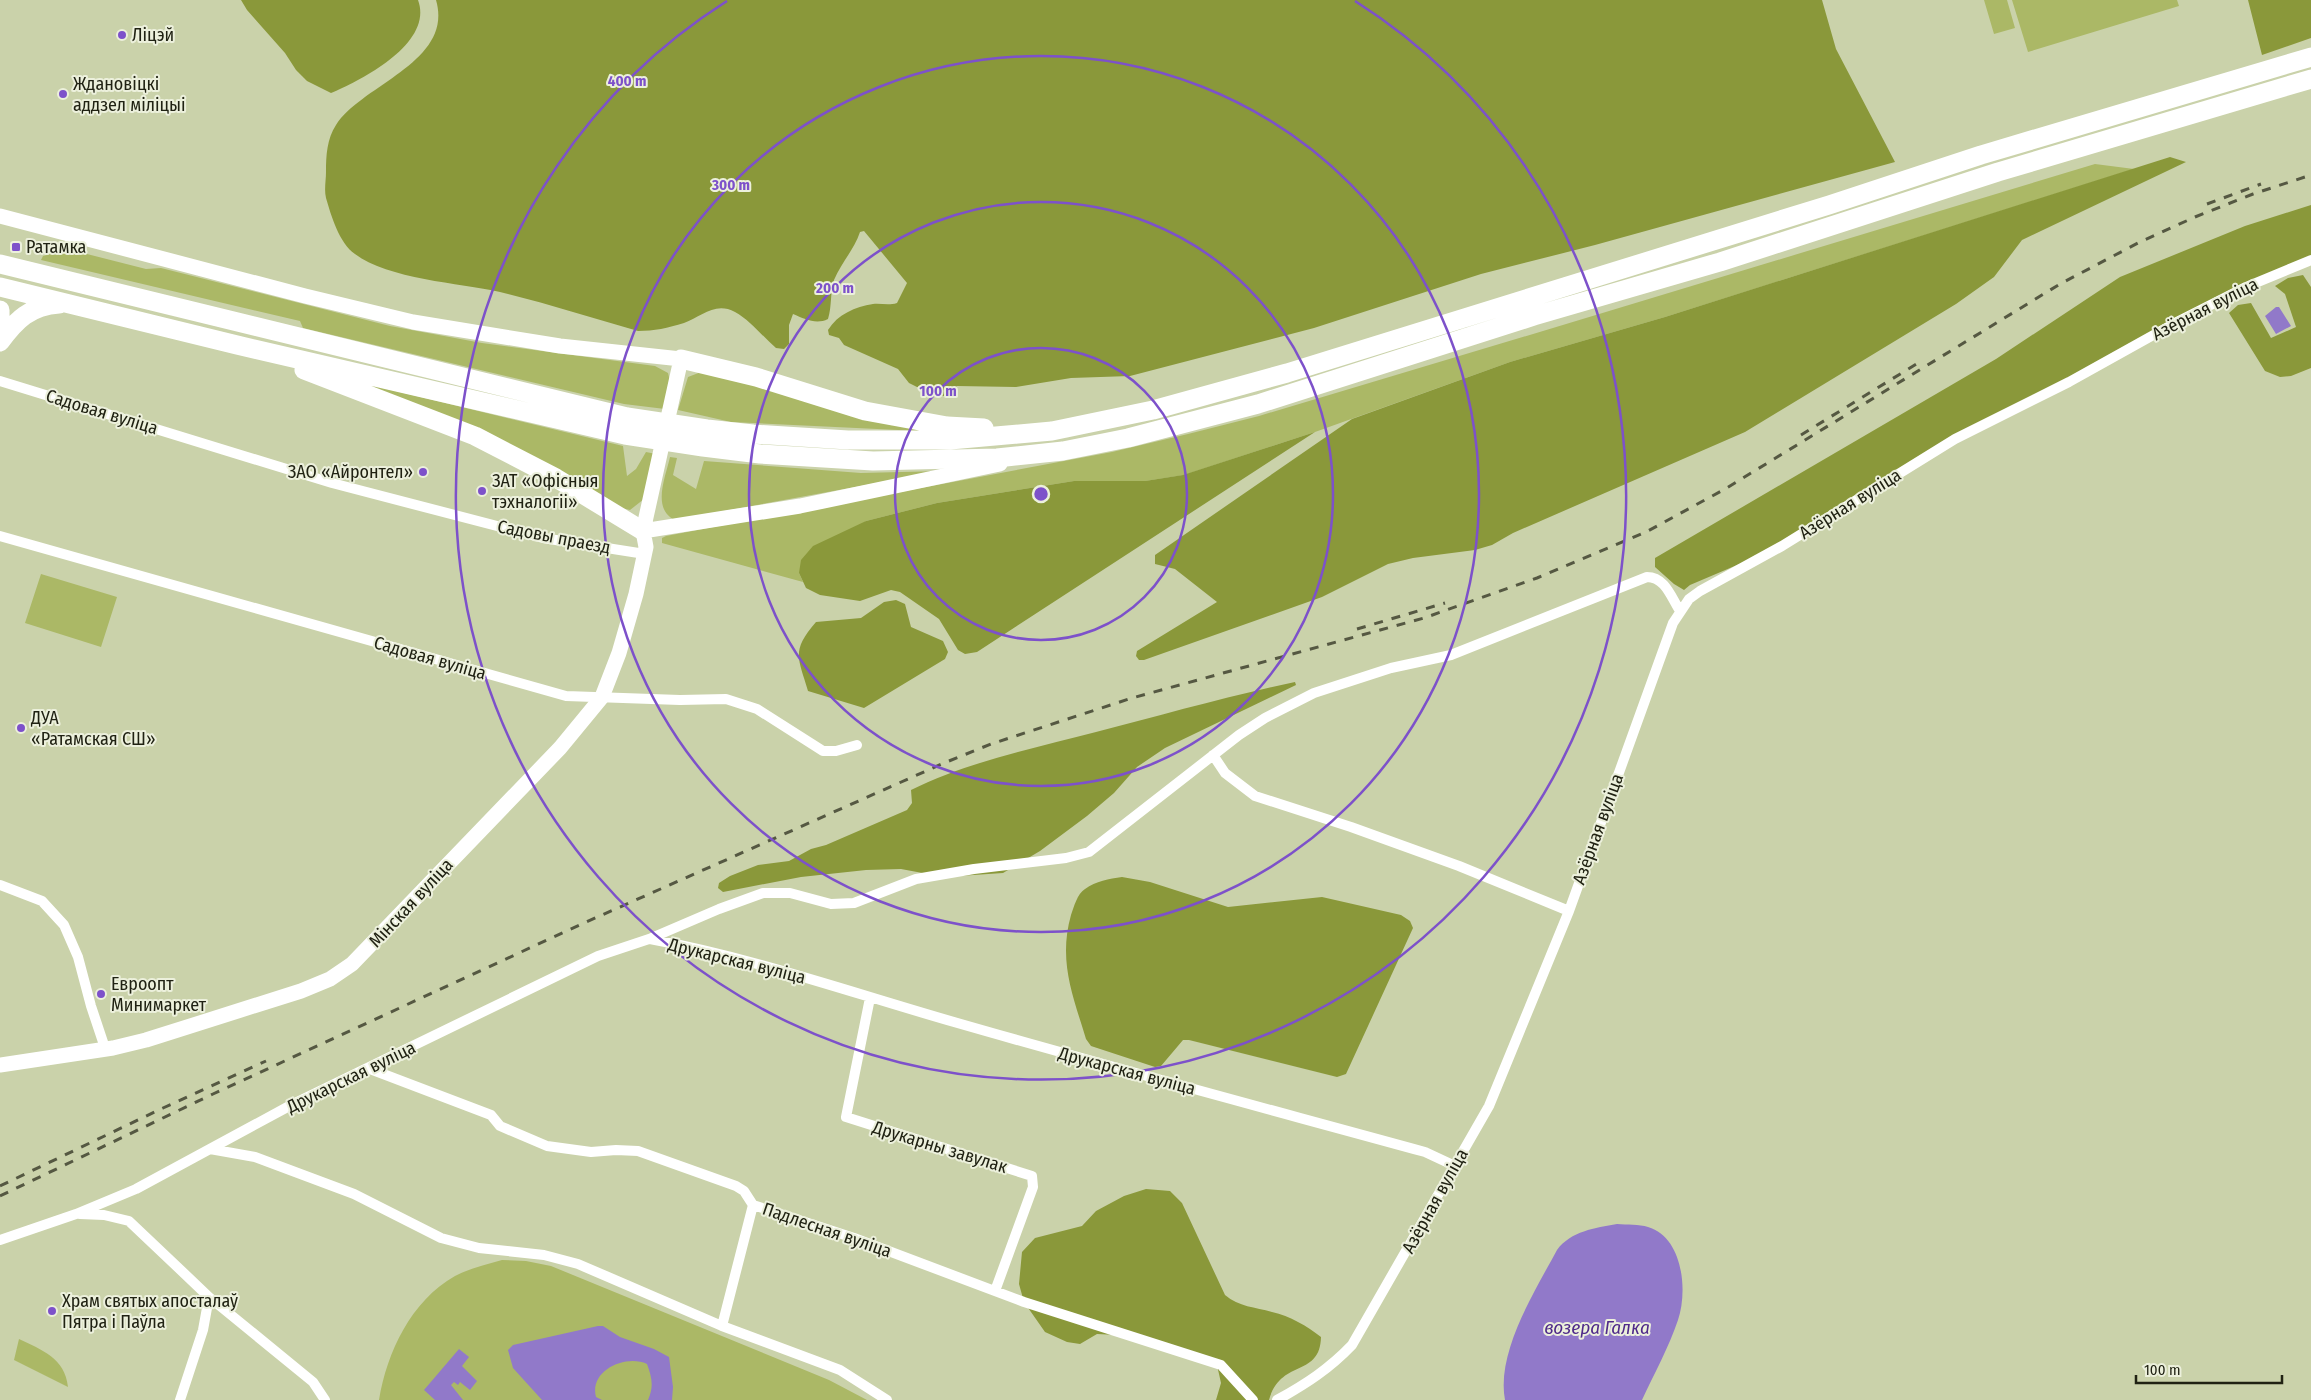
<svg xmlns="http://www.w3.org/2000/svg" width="2311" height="1400" font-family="'Fira Sans Condensed',sans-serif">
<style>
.green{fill:#abb866}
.forest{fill:#8a983a}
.water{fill:#9179c9}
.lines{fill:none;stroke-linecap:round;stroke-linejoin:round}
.street{stroke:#fff;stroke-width:10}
.secondary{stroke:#fff;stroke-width:15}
.highway{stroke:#fff;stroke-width:19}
.rail{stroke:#555842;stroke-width:3;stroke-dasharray:9 9;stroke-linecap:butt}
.ring{fill:none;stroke:#7d51ca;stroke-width:2.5}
.poi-dot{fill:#7d51ca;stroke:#ecf0dc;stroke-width:2}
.labels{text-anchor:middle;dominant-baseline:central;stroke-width:4;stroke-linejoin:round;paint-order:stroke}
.poi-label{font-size:18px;fill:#202213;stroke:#ecf0dc;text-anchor:start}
.street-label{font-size:18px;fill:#202213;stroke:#ecf0dc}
.water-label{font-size:19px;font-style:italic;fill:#4f2a89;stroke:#ecf0dc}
.centre{fill:#7d51ca;stroke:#ecf0dc;stroke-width:2.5}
.ring-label{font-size:15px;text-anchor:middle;font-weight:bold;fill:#7d51ca;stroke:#ecf0dc;stroke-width:4;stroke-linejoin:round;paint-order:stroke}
</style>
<rect width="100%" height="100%" fill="#cad2aa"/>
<path class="green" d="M 1984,0 L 2007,0 L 2015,28 L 1994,34 Z
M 2012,0 L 2177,0 L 2179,6 L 2028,52 Z
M 2095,164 L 2134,169 L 1665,317 L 1510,362 L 1315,432 L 1184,475 L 1145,481 L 1074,481 L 937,503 L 866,521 L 799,573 L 803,582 L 662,543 L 662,538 L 666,536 L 1112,452 L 1188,434 L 1259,416 L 1543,331 Z
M 81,246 L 83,253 L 146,269 L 161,268 L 390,326 L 482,343 L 655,366 L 668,373 L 670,381 L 665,409 L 624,404 L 303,328 L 300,321 L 41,260 L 43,256 Z
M 701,372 L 940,432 L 731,422 L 678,410 L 688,377 Z
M 367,384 L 623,446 L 627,476 L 636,469 L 646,452 L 656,454 L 644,499 L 630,510 L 621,508 L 369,387 Z
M 670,457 L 677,458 L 673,475 L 696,489 L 704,461 L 861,473 L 943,471 L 675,520 C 651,509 666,476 670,457 Z
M 41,574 L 117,597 L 101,647 L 25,623 Z
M 502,1260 L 526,1261 L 551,1266 L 829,1380 L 867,1400 L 379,1400 C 387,1352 411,1301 455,1276 C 470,1268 486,1265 502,1260 Z
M 19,1339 C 42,1350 65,1358 68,1387 L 14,1360 Z"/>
<path class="forest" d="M 241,0 L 418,0 C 434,43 362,80 331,93 L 307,81 L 296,70 L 285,53 L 247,10 Z
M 436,0 L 1822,0 L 1836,49 L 1895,162 L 1595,245 L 1481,274 L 1314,328 L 1130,376 L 1071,378 L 1016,387 L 957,386 L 944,396 L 933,395 L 909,383 L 898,369 L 844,345 L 839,338 L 829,335 L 828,330 C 838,314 855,307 873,304 C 881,303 888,306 897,303 L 907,283 L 864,231 L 860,232 C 854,250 841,263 834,280 C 830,292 832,307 828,319 C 816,325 805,319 793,314 L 789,325 L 789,344 L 784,349 L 776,348 C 763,337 750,320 735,312 C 715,301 701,317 684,323 C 668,328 654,331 638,331 C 592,318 546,303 500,292 C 459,283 388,279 355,254 C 339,243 331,215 326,198 C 324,190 326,180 326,172 C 326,155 327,139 336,125 C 363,84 454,62 436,0 Z
M 2248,0 L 2311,0 L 2311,38 L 2262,55 Z
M 2170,157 L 2186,162 L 2022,240 L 1994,277 L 1956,304 L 1745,432 L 1513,533 L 1492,545 L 1475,550 L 1413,558 L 1388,564 L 1322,597 L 1144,660 L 1139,660 L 1136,656 L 1137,651 L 1217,602 L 1175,569 L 1155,564 L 1155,555 L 1352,419 L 1510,362 L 1665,317 Z
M 2311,205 L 2311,260 L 2296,264 L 1955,439 L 1782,546 L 1690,585 L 1684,590 L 1674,584 L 1655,567 L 1655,558 L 1996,359 L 2120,277 L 2245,226 Z
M 2303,275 L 2311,287 L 2311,368 L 2291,376 L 2280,377 L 2265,371 L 2229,313 L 2238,305 L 2251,303 L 2271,338 L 2296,327 L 2285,294 L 2275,286 L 2288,278 Z
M 1315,432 L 977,652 L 965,654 L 958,650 L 939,619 L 900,592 L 891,590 L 860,601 L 820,595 L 806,588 L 799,573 L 801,560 L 813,546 L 866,521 L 937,503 L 1074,481 L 1145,481 L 1183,475 Z
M 896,600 L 905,604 L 911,627 L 943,641 L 948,652 L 945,659 L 864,708 L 808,691 C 798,657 791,651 816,622 L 861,618 L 884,602 Z
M 1295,682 L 1296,685 L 1165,748 L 1137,767 L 1114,793 L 1087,816 L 1040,851 L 1003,873 L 944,877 L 901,869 L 866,870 L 801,877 L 723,892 L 718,888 L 719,883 L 730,876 L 758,865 L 789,861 L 811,849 L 826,845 L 907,810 L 912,803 L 911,790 C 967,762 1035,748 1096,732 C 1162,715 1228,696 1295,682 Z
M 1122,877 L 1150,882 L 1228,907 L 1322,897 L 1401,915 L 1410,921 L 1413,928 L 1346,1074 L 1337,1077 L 1189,1040 L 1183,1040 L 1161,1066 L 1155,1067 L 1091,1046 L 1086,1039 C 1073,996 1058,961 1071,915 C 1074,907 1077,894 1085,889 C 1096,881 1109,879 1122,877 Z
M 1146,1189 L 1170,1191 L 1182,1203 L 1225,1295 C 1239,1307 1255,1307 1272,1312 C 1290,1316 1307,1326 1321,1337 C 1320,1378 1281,1358 1269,1400 L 1216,1400 L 1221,1383 L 1217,1365 L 1139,1336 L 1097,1334 L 1080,1344 L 1067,1342 L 1045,1332 L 1024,1302 L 1019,1284 L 1022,1252 L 1035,1238 L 1082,1226 L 1096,1211 L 1124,1196 Z"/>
<path class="water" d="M 2276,307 L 2279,307 L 2291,326 L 2276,334 L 2265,316 Z
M 1617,1224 C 1627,1225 1639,1224 1648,1227 C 1683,1237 1688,1291 1678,1320 C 1669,1347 1654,1374 1642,1400 L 1505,1400 C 1496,1352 1535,1291 1557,1250 C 1571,1231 1595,1228 1617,1224 Z
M 598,1326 L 603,1326 L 620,1337 L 654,1349 L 669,1357 L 673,1387 L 672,1400 L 648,1400 C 654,1386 652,1378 647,1364 C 625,1354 589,1371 596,1397 L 602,1400 L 542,1400 L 513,1368 L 508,1350 L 513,1345 Z
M 459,1349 L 469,1357 L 462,1366 L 477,1381 L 470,1390 L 460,1382 L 458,1385 L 454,1382 L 451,1385 L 463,1400 L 435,1400 L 424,1390 Z"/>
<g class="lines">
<path class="street" d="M 0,381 L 332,483 L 543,538 L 645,554
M 0,536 L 566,696 L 680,700 L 726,699 L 757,709 L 823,751 L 836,751 L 857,745
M 1213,755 L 1225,773 L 1255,796 L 1351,827 L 1459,866 L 1569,911
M 0,885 L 42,901 L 64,925 L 78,957 L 91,1006 L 105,1048
M 650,939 C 753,958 853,993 954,1022 C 1110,1067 1268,1109 1425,1152 L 1455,1166
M 870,998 L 846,1117 L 1032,1176 L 1033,1187 L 995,1291
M 370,1069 L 491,1115 L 500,1126 L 547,1146 L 591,1152 L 616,1150 L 638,1151 L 736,1186 L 744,1191 L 753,1205 L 854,1238 L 1024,1302 L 1221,1365 L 1253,1400
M 210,1149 L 255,1157 L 354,1194 L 441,1238 L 479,1248 L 544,1255 L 578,1264 L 722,1326
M 753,1205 L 722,1326 L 840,1370 L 887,1400
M 80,1214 L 104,1215 L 129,1221 L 209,1297 L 203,1330 L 180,1400
M 0,1240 L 76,1214 L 136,1189 L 293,1104 L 598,956 L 649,939 L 719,909 L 763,893 L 790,893 L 831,904 L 854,903 L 916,879 L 974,869 L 1066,858 L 1089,852 L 1239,735 L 1265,718 L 1314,693 L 1391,668 L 1451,655 L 1647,577 C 1665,577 1671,597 1680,611
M 209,1297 L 313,1382 L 325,1400
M 1277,1400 C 1306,1384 1329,1369 1352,1345 L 1489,1106 L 1569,911 L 1673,623 L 1689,599 L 1700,591 L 1782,546 L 1955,439 L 2069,382 L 2175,323 L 2246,287 L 2311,260"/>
<path class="secondary" d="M 0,216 L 305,296 L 413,322 L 560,346 L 681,359 L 643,531 L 646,547 L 636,594 L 619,653 L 602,697 L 560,748 L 352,964 L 330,979 L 301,991 L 146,1040 L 113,1048 L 0,1065
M 643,531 L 800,506 L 1000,464"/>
<path class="highway" d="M 0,264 L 627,417 L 707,429 L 753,434 L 848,440 L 950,440 L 1052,431 L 1153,410 L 1287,373 L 1829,205 L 1981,155 L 2311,57
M 0,287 L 237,345 L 625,435 L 703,447 L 760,454 L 873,461 L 997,458 L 1063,451 L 1128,438 L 1258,404 L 1534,316 L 1720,262 L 1998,172 L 2311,79
M 0,310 L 0,328
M 0,342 C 16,320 30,306 59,304
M 681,359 L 756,377 L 865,411 L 947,426 L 984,428
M 304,370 L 475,436 L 556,478 L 643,531"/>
<path class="rail" d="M 2207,204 L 2261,184
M 1801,435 L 1918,363
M 1357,629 L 1445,603
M 0,1186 L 163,1108 L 266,1061
M 0,1196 L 213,1094 L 584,923 L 944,763 L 991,744 L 1132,698 L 1424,618 L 1537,578 L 1646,532 L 1725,489 L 2060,284 L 2138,243 L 2195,217 L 2253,194 L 2311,175"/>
</g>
<g class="ring">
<circle cx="1041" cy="494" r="146"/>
<circle cx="1041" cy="494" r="292"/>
<circle cx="1041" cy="494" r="438"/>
<path d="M1355 1A585 585 0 1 1 727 1"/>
</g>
<g class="poi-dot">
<circle cx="122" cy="35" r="5"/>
<circle cx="63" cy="94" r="5"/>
<rect x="11" y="242" width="10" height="10" rx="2.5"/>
<circle cx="423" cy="472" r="5"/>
<circle cx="482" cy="491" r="5"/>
<circle cx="21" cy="728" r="5"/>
<circle cx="101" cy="994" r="5"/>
<circle cx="52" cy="1311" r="5"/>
</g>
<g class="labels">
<g class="poi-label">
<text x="132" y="35">Ліцэй</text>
<text x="73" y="84">Ждановіцкі<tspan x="73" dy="21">аддзел міліцыі</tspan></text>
<text x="26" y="247">Ратамка</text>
<text x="413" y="472" text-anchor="end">ЗАО «Айронтел»</text>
<text x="492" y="481">ЗАТ «Офісныя<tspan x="492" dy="21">тэхналогіі»</tspan></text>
<text x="31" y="718">ДУА<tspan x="31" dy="21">«Ратамская СШ»</tspan></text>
<text x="111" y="984">Евроопт<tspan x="111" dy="21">Минимаркет</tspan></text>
<text x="62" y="1301">Храм святых апосталаў<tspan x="62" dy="21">Пятра і Паўла</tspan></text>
</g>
<g class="street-label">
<text transform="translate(2205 309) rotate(-27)">Азёрная вуліца</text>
<text transform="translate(102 412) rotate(17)">Садовая вуліца</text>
<text transform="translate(1850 504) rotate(-32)">Азёрная вуліца</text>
<text transform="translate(554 537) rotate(11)">Садовы праезд</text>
<text transform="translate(430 658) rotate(16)">Садовая вуліца</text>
<text transform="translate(1598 829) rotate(-70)">Азёрная вуліца</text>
<text transform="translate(411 903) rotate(-47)">Мінская вуліца</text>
<text transform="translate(737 961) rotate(14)">Друкарская вуліца</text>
<text transform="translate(1127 1071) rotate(15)">Друкарская вуліца</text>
<text transform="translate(351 1077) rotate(-26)">Друкарская вуліца</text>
<text transform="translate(940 1147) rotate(17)">Друкарны завулак</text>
<text transform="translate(1435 1201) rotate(-61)">Азёрная вуліца</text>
<text transform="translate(827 1230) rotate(19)">Падлесная вуліца</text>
</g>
<g class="water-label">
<text x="1597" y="1327">возера Галка</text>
</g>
</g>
<circle cx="1041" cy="494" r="8" class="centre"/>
<g class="ring-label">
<text x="627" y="86">400 m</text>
<text x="731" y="190">300 m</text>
<text x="835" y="293">200 m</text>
<text x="938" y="396">100 m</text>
</g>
<path d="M2136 1375v8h146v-8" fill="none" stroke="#202213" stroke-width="2.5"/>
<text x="2144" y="1375" font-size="15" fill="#202213" stroke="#ecf0dc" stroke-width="4" paint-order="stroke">100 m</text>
</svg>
